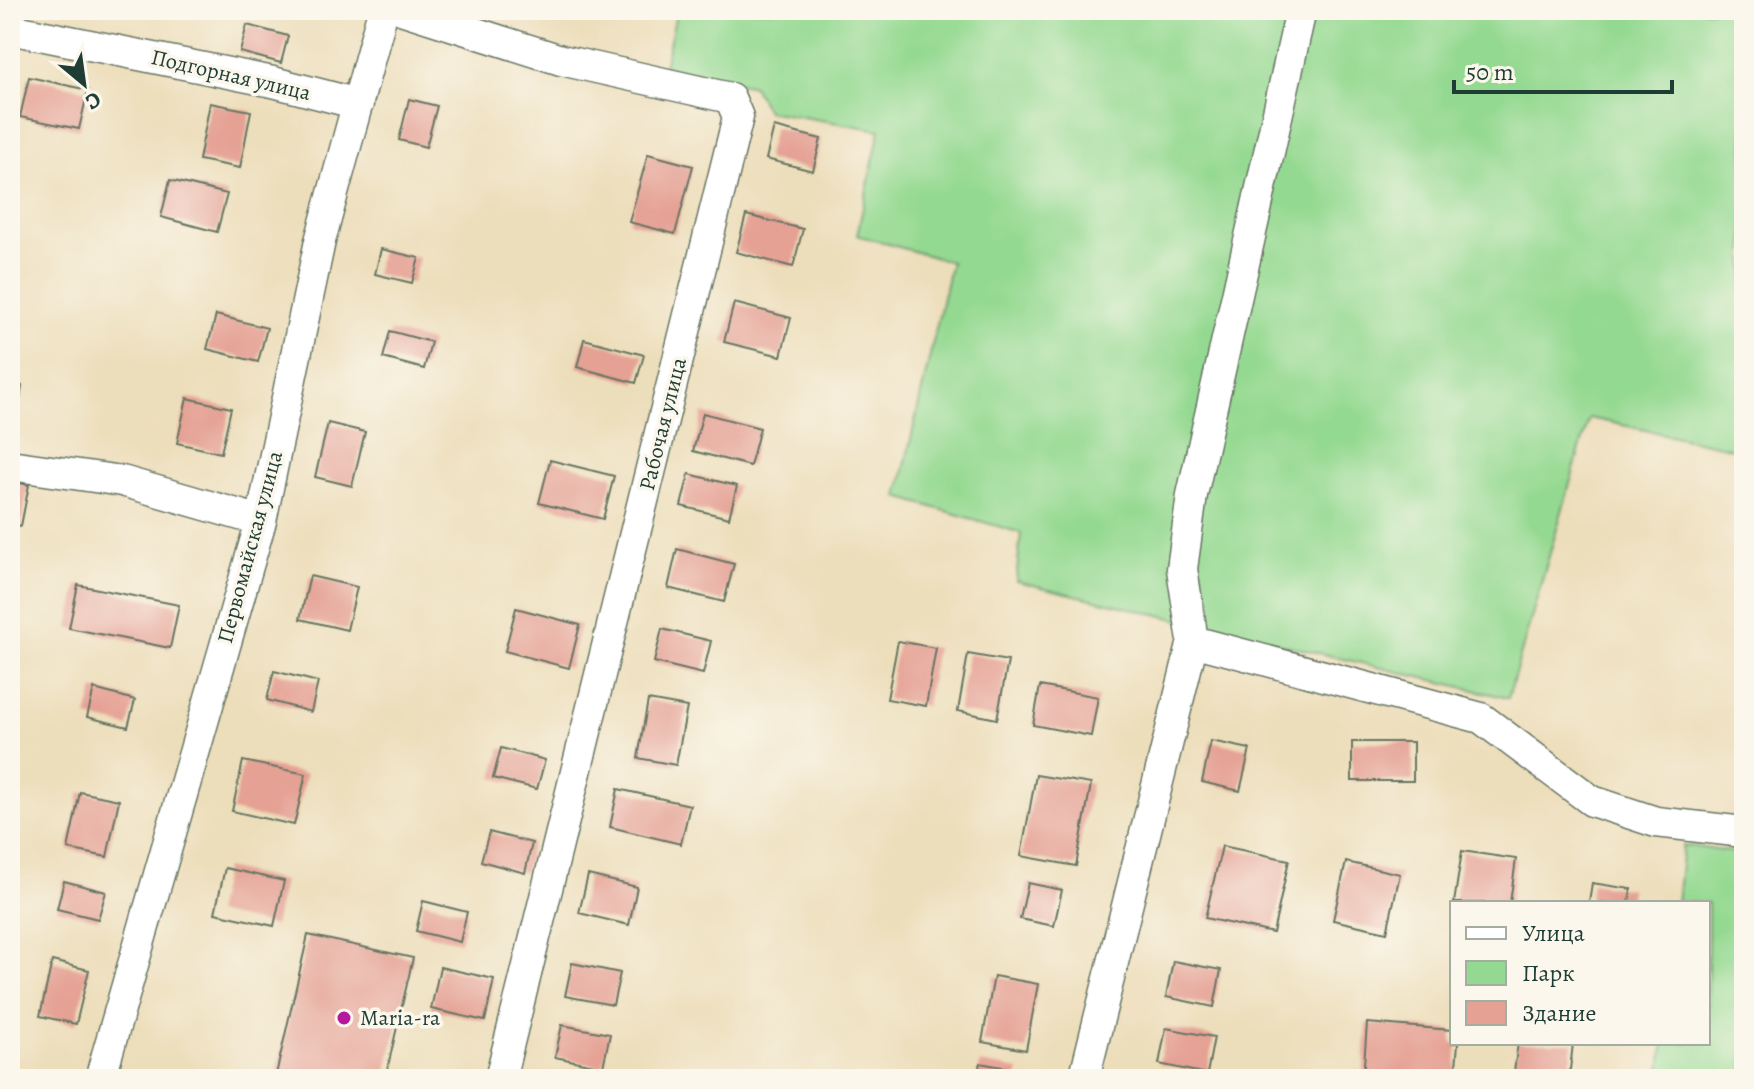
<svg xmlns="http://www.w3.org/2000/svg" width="1754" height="1089" font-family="Alegreya,serif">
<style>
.green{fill:#94d991;stroke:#5a8b62;stroke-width:2}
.building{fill:#e5a194}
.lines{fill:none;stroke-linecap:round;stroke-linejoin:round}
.minor-casing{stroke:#677563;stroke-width:33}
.minor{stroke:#fff;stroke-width:30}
.poi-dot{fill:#b5179e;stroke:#fbf7ec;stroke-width:3}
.labels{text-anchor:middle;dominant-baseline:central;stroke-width:7;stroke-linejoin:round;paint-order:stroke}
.street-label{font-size:22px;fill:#1f3d34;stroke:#fbf7ec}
.poi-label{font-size:22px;fill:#1f3d34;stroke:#fbf7ec;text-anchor:start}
</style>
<rect width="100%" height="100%" fill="#fbf7ec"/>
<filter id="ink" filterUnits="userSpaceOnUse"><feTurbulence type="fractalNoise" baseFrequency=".0125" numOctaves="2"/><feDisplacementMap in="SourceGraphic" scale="16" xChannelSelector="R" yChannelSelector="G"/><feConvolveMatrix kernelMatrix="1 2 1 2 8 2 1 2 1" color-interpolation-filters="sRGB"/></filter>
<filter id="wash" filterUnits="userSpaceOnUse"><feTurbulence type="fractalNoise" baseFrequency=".006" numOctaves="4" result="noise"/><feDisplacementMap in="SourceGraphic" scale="32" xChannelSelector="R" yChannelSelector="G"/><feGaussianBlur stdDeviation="1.8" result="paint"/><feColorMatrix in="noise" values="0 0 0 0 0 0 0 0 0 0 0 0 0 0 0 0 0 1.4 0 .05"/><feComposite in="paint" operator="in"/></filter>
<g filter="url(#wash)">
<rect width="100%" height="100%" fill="#eddebb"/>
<path class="green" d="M 677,10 L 1744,10 L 1744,451 L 1589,418 L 1508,698 L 1016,581 L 1021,533 L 898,497 L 951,262 L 857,235 L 880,130 L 767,111 L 753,86 L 664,66 Z
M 1683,845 L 1744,854 L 1744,1079 L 1660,1079 L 1664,1043 L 1708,1043 L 1708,903 L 1677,903 Z"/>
<g id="blocks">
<path class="building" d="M 247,25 L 288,36 L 281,63 L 240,52 Z
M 29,77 L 88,90 L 79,129 L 20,117 Z
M 409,99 L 437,106 L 426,147 L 399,140 Z
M 210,103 L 251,111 L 240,168 L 199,160 Z
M 774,127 L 821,139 L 813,171 L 766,159 Z
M 648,154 L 693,166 L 675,234 L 629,222 Z
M 170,180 L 227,194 L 217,232 L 161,217 Z
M 746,215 L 803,229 L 793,267 L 736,252 Z
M 381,249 L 419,258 L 412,283 L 375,274 Z
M 734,303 L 791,318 L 781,356 L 724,342 Z
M 216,315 L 267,328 L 258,362 L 207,349 Z
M 390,331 L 431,342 L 424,369 L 383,358 Z
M 584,339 L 644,355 L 636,383 L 577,367 Z
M 10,385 L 22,386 L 14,442 L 10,441 Z
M 187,398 L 231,408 L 221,453 L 177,443 Z
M 703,413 L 760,428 L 750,466 L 693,451 Z
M 328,423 L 365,432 L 352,486 L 315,477 Z
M 550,460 L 614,476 L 603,519 L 539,503 Z
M 689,474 L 737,486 L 729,518 L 681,506 Z
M 10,481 L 29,485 L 21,526 L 10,524 Z
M 677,549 L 734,564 L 724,602 L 668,588 Z
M 310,576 L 357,587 L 347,630 L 300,619 Z
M 78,585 L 179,605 L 170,648 L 69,628 Z
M 516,608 L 580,625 L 569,668 L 505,651 Z
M 662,629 L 711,641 L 703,674 L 654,662 Z
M 898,641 L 936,648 L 926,706 L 887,699 Z
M 968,654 L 1008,661 L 997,719 L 958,711 Z
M 274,671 L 318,682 L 311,712 L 267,700 Z
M 1040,686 L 1098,697 L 1091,736 L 1033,725 Z
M 94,689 L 135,700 L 128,727 L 87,717 Z
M 648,700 L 687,707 L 676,765 L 638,758 Z
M 1211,741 L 1250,749 L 1240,791 L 1202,782 Z
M 1352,742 L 1413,742 L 1413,781 L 1352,781 Z
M 501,748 L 545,760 L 537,789 L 493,778 Z
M 243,761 L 306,774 L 294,825 L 232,811 Z
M 1036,775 L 1091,784 L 1076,866 L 1021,856 Z
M 618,789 L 690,805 L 681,844 L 610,827 Z
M 80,792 L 119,800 L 107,857 L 68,849 Z
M 489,832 L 532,843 L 525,873 L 481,861 Z
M 1222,846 L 1289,860 L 1273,933 L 1205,918 Z
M 1462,851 L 1516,859 L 1510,903 L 1454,903 Z
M 1346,862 L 1400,874 L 1387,932 L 1333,920 Z
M 225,868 L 284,881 L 274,926 L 215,913 Z
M 588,875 L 637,887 L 629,925 L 579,913 Z
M 64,881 L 106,892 L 98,919 L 57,909 Z
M 1028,883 L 1062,890 L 1054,926 L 1020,919 Z
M 1592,883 L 1631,889 L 1629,903 L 1589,903 Z
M 423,901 L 467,912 L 460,942 L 416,931 Z
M 308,935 L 413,958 L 385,1079 L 275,1079 Z
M 52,961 L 89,970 L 76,1024 L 40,1016 Z
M 1173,961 L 1221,970 L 1214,1007 L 1166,997 Z
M 572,963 L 620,973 L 613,1005 L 565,996 Z
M 440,967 L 494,979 L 485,1021 L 431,1009 Z
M 994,976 L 1038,984 L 1026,1050 L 982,1042 Z
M 1367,1023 L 1452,1030 L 1452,1043 L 1458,1043 L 1455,1079 L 1363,1079 Z
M 562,1025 L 610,1034 L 603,1067 L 555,1057 Z
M 1166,1028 L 1214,1037 L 1207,1074 L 1159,1064 Z
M 1518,1043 L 1573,1043 L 1569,1079 L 1513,1079 Z
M 980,1063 L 1019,1070 L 1017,1079 L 977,1079 Z"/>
</g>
</g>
<g filter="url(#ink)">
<use href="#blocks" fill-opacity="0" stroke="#677563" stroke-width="2"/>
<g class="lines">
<defs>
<path id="minor" d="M 404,10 L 561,60 L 730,98 L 738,117 L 500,1079
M 10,29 L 273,82 L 358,104
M 10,465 L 122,481 L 261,521
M 1193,641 L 1182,569 L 1192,495 L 1301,10
M 100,1079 L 261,521 L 320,241 L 383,10
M 1084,1079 L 1193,641 L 1481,718 L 1592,801 L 1656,822 L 1744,832"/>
</defs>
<use href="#minor" class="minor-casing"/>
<use href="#minor" class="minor"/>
</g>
</g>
<circle class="poi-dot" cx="344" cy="1018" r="8"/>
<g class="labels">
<g class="street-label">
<text transform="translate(231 75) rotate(13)">Подгорная улица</text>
<text transform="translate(663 424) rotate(-76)">Рабочая улица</text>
<text transform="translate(250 547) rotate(-75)">Первомайская улица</text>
</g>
<g class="poi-label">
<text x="360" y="1018">Maria-ra</text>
</g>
</g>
<rect width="1754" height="1089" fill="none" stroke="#fbf7ec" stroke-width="40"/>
<rect x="1450" y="901" width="260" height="144" fill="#fbf7ec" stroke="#a3ada2" stroke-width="2"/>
<rect x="1466" y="927" width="40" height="12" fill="#ffffff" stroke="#a3ada2" stroke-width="2"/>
<text x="1522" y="941" font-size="24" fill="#1f3d34">Улица</text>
<rect x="1466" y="961" width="40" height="24" fill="#94d991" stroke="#a3ada2" stroke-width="2"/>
<text x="1522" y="981" font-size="24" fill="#1f3d34">Парк</text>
<rect x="1466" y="1001" width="40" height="24" fill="#e5a194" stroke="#a3ada2" stroke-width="2"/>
<text x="1522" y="1021" font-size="24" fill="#1f3d34">Здание</text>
<g transform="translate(84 84) rotate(151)" stroke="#fbf7ec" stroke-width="6" paint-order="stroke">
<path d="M0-6L14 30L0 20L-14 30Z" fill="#1f3d34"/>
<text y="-12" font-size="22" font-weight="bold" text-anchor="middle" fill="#1f3d34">С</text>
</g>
<path d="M1454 80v12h218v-12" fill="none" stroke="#1f3d34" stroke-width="4"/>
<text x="1466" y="80" font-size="24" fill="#1f3d34" stroke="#fbf7ec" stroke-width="6" paint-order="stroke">50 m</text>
</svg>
